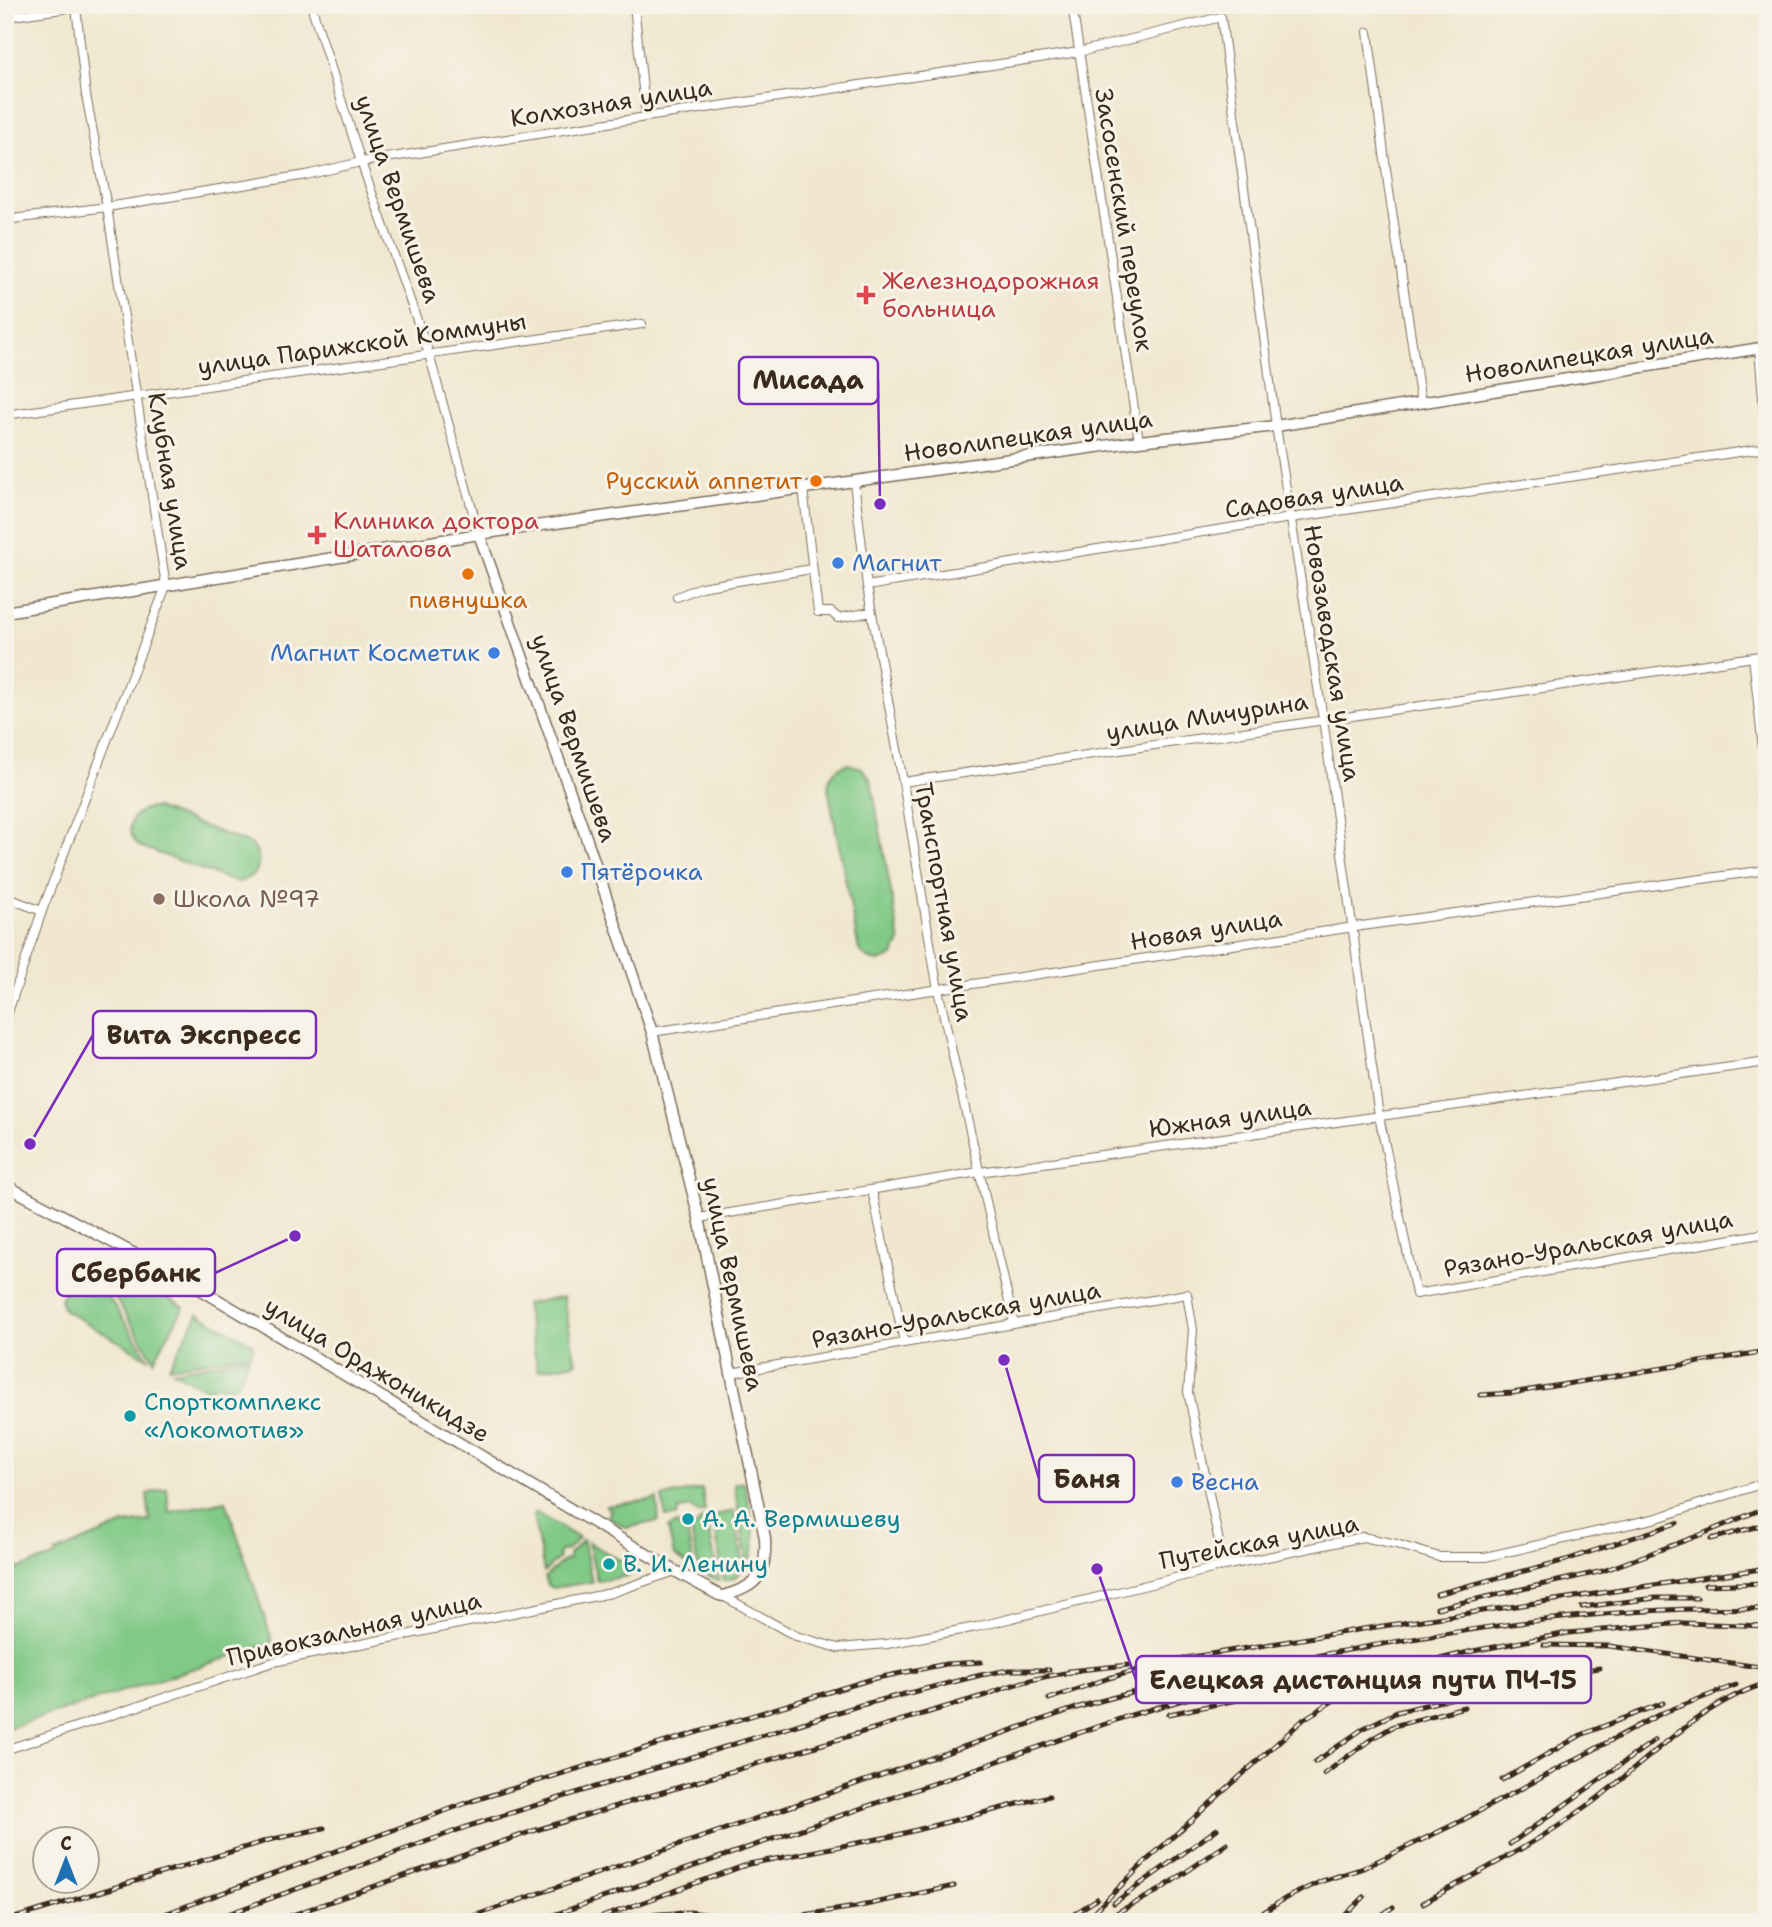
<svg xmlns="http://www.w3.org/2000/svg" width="1772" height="1927" font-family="'Shantell Sans',sans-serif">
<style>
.green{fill:#80c986;stroke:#5e7a52;stroke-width:2}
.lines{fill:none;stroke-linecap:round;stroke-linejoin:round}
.street-casing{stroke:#7b6c5c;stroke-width:10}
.secondary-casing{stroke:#7b6c5c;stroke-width:13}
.street{stroke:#fff;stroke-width:8}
.secondary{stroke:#fff;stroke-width:10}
.rail-casing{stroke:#3b2a1e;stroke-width:5}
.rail{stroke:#f7f3e8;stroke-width:2.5;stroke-dasharray:8;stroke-linecap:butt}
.health-dot{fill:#e0444e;stroke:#f7f3e8;stroke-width:2.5}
.food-dot{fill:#e8710a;stroke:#f7f3e8;stroke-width:2.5}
.shop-dot{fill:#3f7fe0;stroke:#f7f3e8;stroke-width:2.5}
.education-dot{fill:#8d6e63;stroke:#f7f3e8;stroke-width:2.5}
.culture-dot{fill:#0f9aa8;stroke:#f7f3e8;stroke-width:2.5}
.labels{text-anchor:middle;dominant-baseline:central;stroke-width:6;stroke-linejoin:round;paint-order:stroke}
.street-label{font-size:24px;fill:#3b2a1e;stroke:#f7f3e8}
.health-label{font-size:24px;fill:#be3a42;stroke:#f7f3e8;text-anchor:start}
.food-label{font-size:24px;fill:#c56008;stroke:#f7f3e8;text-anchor:end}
.shop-label{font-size:24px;fill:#366cbe;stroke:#f7f3e8;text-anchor:start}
.education-label{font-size:24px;fill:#785e54;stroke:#f7f3e8;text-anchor:start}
.culture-label{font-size:24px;fill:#0d838f;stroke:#f7f3e8;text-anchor:start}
.leader{fill:none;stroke:#7b2cbf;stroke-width:2.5}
.callout-dot{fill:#7b2cbf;stroke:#f7f3e8;stroke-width:2.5}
.callout{fill:#f7f3e8;stroke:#7b2cbf;stroke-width:2.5}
.callout-label{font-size:26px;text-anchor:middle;font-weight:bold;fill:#3b2a1e}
</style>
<rect width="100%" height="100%" fill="#f7f3e8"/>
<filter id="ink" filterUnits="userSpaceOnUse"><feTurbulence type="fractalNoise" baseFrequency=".0143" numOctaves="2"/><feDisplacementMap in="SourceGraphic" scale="14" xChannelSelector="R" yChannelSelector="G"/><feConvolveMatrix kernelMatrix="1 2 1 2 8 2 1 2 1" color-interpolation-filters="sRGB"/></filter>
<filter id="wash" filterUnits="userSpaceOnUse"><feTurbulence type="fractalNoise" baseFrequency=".00686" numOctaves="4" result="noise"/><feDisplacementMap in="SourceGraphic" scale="28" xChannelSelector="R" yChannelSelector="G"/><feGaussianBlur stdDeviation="1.57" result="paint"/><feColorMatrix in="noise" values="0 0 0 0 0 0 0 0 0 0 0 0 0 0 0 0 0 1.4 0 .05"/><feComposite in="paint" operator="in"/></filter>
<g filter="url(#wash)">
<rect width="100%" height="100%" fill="#f1e7cf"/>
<path class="green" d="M 848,764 L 862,768 L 871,780 L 900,942 L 893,956 C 880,964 868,962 859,950 L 828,789 C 829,775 834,768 848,764 Z
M 149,808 L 156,808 L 250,844 C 260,852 260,863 255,874 L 242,881 L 235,882 L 139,846 C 124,831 129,813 149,808 Z
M 88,1255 L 184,1307 L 154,1360 Z
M 83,1258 L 149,1359 L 64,1310 L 60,1299 Z
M 563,1297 L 576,1363 L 538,1370 L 525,1304 Z
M 198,1314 L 252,1343 L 253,1348 L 251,1354 L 169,1367 Z
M 249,1357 L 239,1382 L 230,1389 L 214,1385 L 209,1391 L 173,1371 Z
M 744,1482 C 750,1511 761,1540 748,1568 L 734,1484 Z
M 167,1488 L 169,1512 L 226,1501 L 273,1643 L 5,1729 L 5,1573 L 56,1556 L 55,1553 L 124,1524 L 150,1521 L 147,1494 Z
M 702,1489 L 705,1511 L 698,1513 L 690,1507 L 679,1510 L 676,1517 L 666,1517 L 662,1497 Z
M 657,1499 L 659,1521 L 626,1528 L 607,1516 L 611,1511 L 606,1506 Z
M 734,1511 L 744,1568 L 734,1578 L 723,1581 L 714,1518 L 715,1515 Z
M 535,1512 L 579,1538 L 566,1551 L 562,1550 L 558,1554 L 559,1558 L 544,1572 L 533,1515 Z
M 704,1518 L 707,1520 L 719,1581 L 699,1571 L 691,1530 L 696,1527 L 700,1520 Z
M 677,1524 L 681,1529 L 687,1530 L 694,1569 L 674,1555 L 668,1528 Z
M 583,1540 L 592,1582 L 553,1588 L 548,1585 L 545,1577 L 563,1561 L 569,1559 L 569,1554 Z
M 588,1542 L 632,1567 L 633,1571 L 629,1576 L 597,1581 Z"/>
</g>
<g filter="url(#ink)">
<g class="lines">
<defs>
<path id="street" d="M 311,5 L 361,162 L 429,354 L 479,534
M 634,5 L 646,117
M 1072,5 L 1139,441
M 5,17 L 90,5
M 1368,32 L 1389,191 L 1421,403
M 5,220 L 107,207 L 306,175 L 361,162 L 646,117 L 1079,52 L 1221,17 L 1276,426 L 1323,719 L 1379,1116 L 1416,1294 L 1767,1233
M 1759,348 L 1767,450
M 5,415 L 642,324
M 854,482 L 867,586 L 903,782 L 938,990 L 1014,1324
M 803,489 L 818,612 L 831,612 L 838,618 L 872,612
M 867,586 L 1291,518 L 1766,448
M 677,597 L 701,587 L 812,569
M 1753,657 L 1767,786
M 903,782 L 1767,655
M 5,897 L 42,911
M 5,1021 L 42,911 L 166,586 L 107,207 L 86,95 L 76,7
M 652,1032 L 1354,927 L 1767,870
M 872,1190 L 904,1342
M 699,1218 L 979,1172 L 1767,1062
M 731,1373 L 1187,1294 L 1193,1330 L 1188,1392 L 1224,1566
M 723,1596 L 796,1636 L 838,1648 L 887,1644 L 976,1627 L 1224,1566 L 1363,1537 L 1396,1544 L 1439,1557 L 1485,1557 L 1657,1518 L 1767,1482
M 5,1750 L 273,1662 L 611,1593 L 675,1571"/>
<path id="secondary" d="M 5,612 L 479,534 L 1139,441 L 1276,426 L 1767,347
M 5,1185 L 193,1285 L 675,1571 L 719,1595 L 723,1596 C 758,1586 767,1576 765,1538 L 699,1218 L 652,1032 L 586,837 L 479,534"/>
</defs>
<use href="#street" class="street-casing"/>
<use href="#secondary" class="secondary-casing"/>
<use href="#street" class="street"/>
<use href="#secondary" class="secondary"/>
<defs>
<path id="rail" d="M 1480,1395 L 1512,1393 L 1767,1351
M 1711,1539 L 1767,1524
M 1705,1585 L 1767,1583
M 1437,1594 L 1566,1560 L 1677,1523
M 1582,1607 L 1656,1598 L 1697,1598
M 1437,1608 L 1603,1571 L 1700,1535 L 1767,1507
M 1544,1645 L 1609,1646 L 1767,1668
M 1069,1671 L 1128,1665
M 1049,1699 L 1109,1678 L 1174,1660 L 1363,1629 L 1767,1568
M 1169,1714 L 1261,1695 L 1322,1687 L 1473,1651 L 1568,1633 L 1683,1623 L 1767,1626
M 1315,1762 L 1364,1728 L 1397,1712 L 1546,1675 L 1600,1668
M 1324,1774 L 1370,1740 L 1394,1726 L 1464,1707
M 1502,1780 L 1581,1735 L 1663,1703
M 1510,1844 L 1655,1740
M 1114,1903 L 1217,1829
M 1423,1903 C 1477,1873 1533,1845 1583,1809 C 1642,1768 1696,1704 1767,1683
M 1118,1912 L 1158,1891 L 1227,1844
M 618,1917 L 690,1912 L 739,1919 L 769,1920 L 856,1907 L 954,1886
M 5,1921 L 269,1840 L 324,1828
M 143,1922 L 472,1801 L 872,1679 L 946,1664 L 981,1662
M 206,1922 L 469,1826 L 861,1705 L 981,1675 L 1009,1670 L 1049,1670
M 272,1922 L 533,1831 L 986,1695 C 1016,1682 1045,1676 1078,1671
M 456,1922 L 1076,1708 C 1151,1685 1227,1673 1304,1658 C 1455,1630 1612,1604 1767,1609
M 533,1922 L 1128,1716 L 1278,1672
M 588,1922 L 749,1864 L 893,1836 L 1049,1796
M 1062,1922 L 1097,1899
M 1084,1922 L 1146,1861 L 1304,1719 L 1360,1684
M 1248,1922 L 1286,1898 L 1322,1881 L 1361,1869 L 1459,1822 L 1662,1713 L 1736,1685
M 1338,1922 L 1364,1897
M 1372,1922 L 1393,1907"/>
</defs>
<use href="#rail" class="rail-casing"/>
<use href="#rail" class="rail"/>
</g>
</g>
<g class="health-dot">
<path d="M862.5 284.5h7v7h7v7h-7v7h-7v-7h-7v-7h7z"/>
<path d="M313.5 524.5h7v7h7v7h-7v7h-7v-7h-7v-7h7z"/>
</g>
<g class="food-dot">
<circle cx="816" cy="481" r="7"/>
<circle cx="468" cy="574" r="7"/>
</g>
<g class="shop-dot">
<circle cx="838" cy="563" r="7"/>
<circle cx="494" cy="653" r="7"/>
<circle cx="567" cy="872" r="7"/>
<circle cx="1177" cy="1482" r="7"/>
</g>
<circle class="education-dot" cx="159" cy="899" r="7"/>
<g class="culture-dot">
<circle cx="130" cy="1416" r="7"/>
<circle cx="688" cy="1519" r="7"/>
<circle cx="609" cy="1564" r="7"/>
</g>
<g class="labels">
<g class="street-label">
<text transform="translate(611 103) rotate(-9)">Колхозная улица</text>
<text transform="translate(398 199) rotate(71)">улица Вермишева</text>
<text transform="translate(1124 220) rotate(81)">Засосенский переулок</text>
<text transform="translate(362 344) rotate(-8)">улица Парижской Коммуны</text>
<text transform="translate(1589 355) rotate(-9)">Новолипецкая улица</text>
<text transform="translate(1028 436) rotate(-8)">Новолипецкая улица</text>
<text transform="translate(170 481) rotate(81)">Клубная улица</text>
<text transform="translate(1314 496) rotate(-9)">Садовая улица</text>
<text transform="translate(1332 653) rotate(81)">Новозаводская улица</text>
<text transform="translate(1207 717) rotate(-9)">улица Мичурина</text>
<text transform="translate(574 738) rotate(71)">улица Вермишева</text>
<text transform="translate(944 902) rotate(80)">Транспортная улица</text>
<text transform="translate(1206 930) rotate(-9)">Новая улица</text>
<text transform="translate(1230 1118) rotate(-8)">Южная улица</text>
<text transform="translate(1588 1244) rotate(-10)">Рязано-Уральская улица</text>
<text transform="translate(733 1284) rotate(78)">улица Вермишева</text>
<text transform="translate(956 1315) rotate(-10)">Рязано-Уральская улица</text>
<text transform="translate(377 1370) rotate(31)">улица Орджоникидзе</text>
<text transform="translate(1259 1542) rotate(-11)">Путейская улица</text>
<text transform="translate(354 1629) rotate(-13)">Привокзальная улица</text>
</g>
<g class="health-label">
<text x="882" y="281">Железнодорожная<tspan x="882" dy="28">больница</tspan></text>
<text x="333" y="521">Клиника доктора<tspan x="333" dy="28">Шаталова</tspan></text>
</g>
<g class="food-label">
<text x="802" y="481">Русский аппетит</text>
<text x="468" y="600" text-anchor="middle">пивнушка</text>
</g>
<g class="shop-label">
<text x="852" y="563">Магнит</text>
<text x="480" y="653" text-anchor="end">Магнит Косметик</text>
<text x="581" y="872">Пятёрочка</text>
<text x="1191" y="1482">Весна</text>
</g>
<g class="education-label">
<text x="173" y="899">Школа №97</text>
</g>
<g class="culture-label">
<text x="144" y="1402">Спорткомплекс<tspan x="144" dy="28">«Локомотив»</tspan></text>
<text x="702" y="1519">А. А. Вермишеву</text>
<text x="623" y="1564">В. И. Ленину</text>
</g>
</g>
<path class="leader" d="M880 504L878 380M30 1144L93 1035M295 1236L215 1273M1004 1360L1039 1479M1097 1569L1136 1680"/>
<g class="callout-dot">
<circle cx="880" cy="504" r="7"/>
<circle cx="30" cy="1144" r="7"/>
<circle cx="295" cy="1236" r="7"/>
<circle cx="1004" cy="1360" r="7"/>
<circle cx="1097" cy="1569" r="7"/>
</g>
<g class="callout">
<rect x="739" y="357" width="139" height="47" rx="7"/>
<rect x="93" y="1011" width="223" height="47" rx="7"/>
<rect x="57" y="1249" width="158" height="47" rx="7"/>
<rect x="1039" y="1455" width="95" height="47" rx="7"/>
<rect x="1136" y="1656" width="455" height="47" rx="7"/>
</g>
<g class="callout-label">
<text x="808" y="389">Мисада</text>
<text x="204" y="1044">Вита Экспресс</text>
<text x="136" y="1282">Сбербанк</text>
<text x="1087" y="1488">Баня</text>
<text x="1363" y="1689">Елецкая дистанция пути ПЧ-15</text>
</g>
<rect width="1772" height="1927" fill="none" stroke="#f7f3e8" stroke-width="28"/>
<g transform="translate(66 1860)"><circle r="33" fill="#f7f3e8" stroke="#aca397" stroke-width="2"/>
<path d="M0-5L12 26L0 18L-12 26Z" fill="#1f6fb2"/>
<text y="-10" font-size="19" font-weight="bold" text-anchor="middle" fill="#3b2a1e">С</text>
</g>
</svg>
